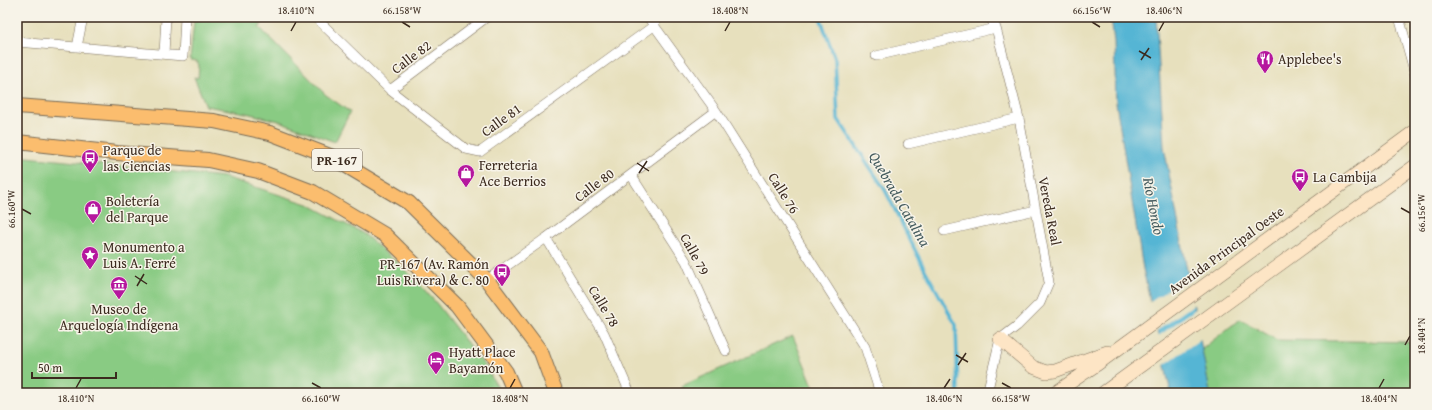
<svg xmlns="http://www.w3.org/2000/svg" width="1432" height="410" font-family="'Gentium Book Plus',serif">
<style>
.green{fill:#89cb83;stroke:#627a50}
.water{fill:#55b5d4;stroke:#487079}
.pier{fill:#e7e0bd}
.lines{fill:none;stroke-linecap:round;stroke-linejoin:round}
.stream{stroke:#55b5d4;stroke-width:3.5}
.minor-casing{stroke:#776a56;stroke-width:10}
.secondary-casing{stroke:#776a56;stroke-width:14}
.primary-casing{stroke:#776a56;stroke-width:16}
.minor{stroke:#fff;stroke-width:9}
.secondary{stroke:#fde5c5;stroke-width:13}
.primary{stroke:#fbbd6e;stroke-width:14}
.ticks{fill:none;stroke:#3b2a1e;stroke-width:1.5}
.labels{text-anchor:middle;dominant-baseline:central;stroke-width:3;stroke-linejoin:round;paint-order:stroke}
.shield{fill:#f7f3e8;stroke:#73665b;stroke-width:1}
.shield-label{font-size:13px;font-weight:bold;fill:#3b2a1e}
.street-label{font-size:14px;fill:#3b2a1e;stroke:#f7f3e8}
.poi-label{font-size:14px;fill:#3b2a1e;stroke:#f7f3e8;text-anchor:start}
.water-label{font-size:15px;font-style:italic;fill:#445b5e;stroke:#f7f3e8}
.neatline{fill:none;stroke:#3b2a1e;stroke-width:1.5}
.ticks-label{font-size:10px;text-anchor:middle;fill:#3b2a1e}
</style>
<rect width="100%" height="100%" fill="#f7f3e8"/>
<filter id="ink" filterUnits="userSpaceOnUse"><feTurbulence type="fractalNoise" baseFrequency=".025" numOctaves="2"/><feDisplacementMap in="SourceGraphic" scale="8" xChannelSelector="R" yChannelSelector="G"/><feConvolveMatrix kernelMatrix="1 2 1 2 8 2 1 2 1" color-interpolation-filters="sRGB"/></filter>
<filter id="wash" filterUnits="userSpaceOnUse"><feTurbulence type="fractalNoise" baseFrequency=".012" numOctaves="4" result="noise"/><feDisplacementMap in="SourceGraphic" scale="16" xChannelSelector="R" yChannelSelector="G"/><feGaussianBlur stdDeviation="0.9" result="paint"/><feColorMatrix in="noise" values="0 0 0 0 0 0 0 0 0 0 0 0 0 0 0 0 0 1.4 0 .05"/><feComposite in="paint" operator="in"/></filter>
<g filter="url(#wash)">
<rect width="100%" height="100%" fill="#e7e0bd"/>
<path class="green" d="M 213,17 L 254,17 L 262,25 L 259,27 L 326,95 L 350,112 L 335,142 L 279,121 L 246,113 L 206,106 L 194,77 L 198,78 L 199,65 L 197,61 L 190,60 L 194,21 Z
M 17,156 L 224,177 L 308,204 L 364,234 L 414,278 L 437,304 L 485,366 L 501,393 L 17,393 Z
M 1240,319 L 1277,340 L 1415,342 L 1415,393 L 1210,393 L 1202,349 Z
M 793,336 L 816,393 L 685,393 L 682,386 Z"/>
<path class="water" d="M 1111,17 L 1156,17 L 1164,147 L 1210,393 L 1171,393 L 1143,269 L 1116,103 L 1114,42 Z"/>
<path class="pier" d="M 1190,274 L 1196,303 L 1155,332 L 1149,303 Z
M 1197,308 L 1202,338 L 1163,366 L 1157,337 Z"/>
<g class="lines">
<path class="stream" d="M 820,17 L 835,59 L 838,119 L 885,190 L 925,270 L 956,325 L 958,393"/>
</g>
</g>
<g filter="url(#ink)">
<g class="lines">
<defs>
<path id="minor" d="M 315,17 L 390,90 L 466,149 L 480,152 L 655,25
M 648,17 L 716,111 L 865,347 L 879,390 L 879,393
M 1399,17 L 1415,74
M 17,42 L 183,56 L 185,17
M 77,47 L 83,17
M 164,54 L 166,17
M 876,56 L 996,28
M 390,90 L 487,17
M 908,144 L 1019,118
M 631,175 L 686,261 L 726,351
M 944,231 L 1036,210
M 546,238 L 604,333 L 630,393
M 487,280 L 546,238 L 716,111
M 987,393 L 1000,339 L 1017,326 L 1040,303 L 1049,282 L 1019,118 L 996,28 L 990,17"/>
<path id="secondary" d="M 1000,339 L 1033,367 L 1046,372 L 1055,371 L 1107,352
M 1055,393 L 1096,365 L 1415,131
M 1103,393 L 1415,166"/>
<path id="primary" d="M 17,106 L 214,121 L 270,133 L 330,156 L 409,203 L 487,280 L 541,352 L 556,393
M 17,142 L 117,153 L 208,160 L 258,171 L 313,192 L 385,235 L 457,306 L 506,372 L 515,393"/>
</defs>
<use href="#minor" class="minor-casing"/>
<use href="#secondary" class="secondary-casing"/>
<use href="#primary" class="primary-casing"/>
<use href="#minor" class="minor"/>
<use href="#secondary" class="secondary"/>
<use href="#primary" class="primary"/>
</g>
</g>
<path class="ticks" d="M 402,22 L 410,27M 1092,22 L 1100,27M 291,31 L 296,22M 725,31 L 730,22M 1159,31 L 1164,22M 1139,51 L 1151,58M 1141,60 L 1149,48M 637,163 L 649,171M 639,173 L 647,161M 1401,208 L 1410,213M 22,209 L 31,214M 135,276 L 147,284M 137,286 L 144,274M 1405,345 L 1410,336M 956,355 L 968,362M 958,365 L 966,353M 312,383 L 321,388M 1002,383 L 1011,388M 76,388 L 81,379M 510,388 L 515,379M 944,388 L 950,379M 1379,388 L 1384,379"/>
<defs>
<symbol id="restaurant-pin" viewBox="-11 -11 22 30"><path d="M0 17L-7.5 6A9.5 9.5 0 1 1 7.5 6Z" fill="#b5179e" stroke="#f7f3e8"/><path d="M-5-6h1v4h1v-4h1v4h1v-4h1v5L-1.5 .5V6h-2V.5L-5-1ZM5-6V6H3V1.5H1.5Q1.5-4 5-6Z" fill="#fff"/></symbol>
<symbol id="bus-pin" viewBox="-11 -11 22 30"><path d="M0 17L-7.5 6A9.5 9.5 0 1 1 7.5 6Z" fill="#b5179e" stroke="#f7f3e8"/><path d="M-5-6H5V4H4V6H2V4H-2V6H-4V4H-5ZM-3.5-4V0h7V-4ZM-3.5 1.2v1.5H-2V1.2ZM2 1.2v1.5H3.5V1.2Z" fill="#fff"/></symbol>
<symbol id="shop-pin" viewBox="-11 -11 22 30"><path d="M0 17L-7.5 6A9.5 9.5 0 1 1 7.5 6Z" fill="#b5179e" stroke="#f7f3e8"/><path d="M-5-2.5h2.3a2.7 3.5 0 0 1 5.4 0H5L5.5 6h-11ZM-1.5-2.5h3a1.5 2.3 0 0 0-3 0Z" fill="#fff"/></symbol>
<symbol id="sight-pin" viewBox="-11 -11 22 30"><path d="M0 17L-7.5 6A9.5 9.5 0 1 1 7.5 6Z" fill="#b5179e" stroke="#f7f3e8"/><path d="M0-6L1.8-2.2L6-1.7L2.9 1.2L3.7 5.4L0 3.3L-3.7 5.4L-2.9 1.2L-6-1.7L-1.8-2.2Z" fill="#fff"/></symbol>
<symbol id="museum-pin" viewBox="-11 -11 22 30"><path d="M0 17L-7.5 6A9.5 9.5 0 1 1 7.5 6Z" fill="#b5179e" stroke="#f7f3e8"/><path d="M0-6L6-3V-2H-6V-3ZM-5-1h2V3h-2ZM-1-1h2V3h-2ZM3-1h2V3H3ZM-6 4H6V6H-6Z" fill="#fff"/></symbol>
<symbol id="hotel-pin" viewBox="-11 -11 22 30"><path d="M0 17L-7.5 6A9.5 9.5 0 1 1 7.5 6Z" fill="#b5179e" stroke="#f7f3e8"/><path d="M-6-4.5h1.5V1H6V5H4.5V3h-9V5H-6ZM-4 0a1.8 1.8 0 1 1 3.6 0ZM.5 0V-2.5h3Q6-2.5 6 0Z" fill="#fff"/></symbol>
</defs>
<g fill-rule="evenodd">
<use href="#restaurant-pin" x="1255" y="49" width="20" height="27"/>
<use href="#bus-pin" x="80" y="148" width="20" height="27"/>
<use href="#shop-pin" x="456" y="163" width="20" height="27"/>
<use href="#bus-pin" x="1290" y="167" width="20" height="27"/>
<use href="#shop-pin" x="83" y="199" width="20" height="27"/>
<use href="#sight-pin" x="80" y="245" width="20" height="27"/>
<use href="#bus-pin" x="492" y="262" width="20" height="27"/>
<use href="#museum-pin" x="109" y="275" width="20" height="27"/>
<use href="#hotel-pin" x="426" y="350" width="20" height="27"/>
</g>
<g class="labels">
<rect class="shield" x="312" y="149" width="50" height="22" rx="3"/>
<g class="shield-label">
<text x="337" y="160">PR-167</text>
</g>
<g class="street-label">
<text transform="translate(411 57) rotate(-37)">Calle 82</text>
<text transform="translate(501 120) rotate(-36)">Calle 81</text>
<text transform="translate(594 185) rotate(-37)">Calle 80</text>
<text transform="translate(784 193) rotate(58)">Calle 76</text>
<text transform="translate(1050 211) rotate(79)">Vereda Real</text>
<text transform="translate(1226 250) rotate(-36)">Avenida Principal Oeste</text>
<text transform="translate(695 254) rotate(61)">Calle 79</text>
<text transform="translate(604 306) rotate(59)">Calle 78</text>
</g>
<g class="poi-label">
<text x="1278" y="59">Applebee's</text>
<text x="103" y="150">Parque de<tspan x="103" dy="16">las Ciencias</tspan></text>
<text x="479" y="165">Ferreteria<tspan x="479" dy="16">Ace Berrios</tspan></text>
<text x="1313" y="177">La Cambija</text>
<text x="106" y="201">Boletería<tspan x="106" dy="16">del Parque</tspan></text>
<text x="103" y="247">Monumento a<tspan x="103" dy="16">Luis A. Ferré</tspan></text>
<text x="489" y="264" text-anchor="end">PR-167 (Av. Ramón<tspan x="489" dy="16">Luis Rivera) &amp; C. 80</tspan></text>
<text x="119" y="309" text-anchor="middle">Museo de<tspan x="119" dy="16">Arquelogía Indígena</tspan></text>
<text x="449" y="352">Hyatt Place<tspan x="449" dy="16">Bayamón</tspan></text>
</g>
<g class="water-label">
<text transform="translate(900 199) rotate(60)">Quebrada Catalina</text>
<text transform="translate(1154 206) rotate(79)">Río Hondo</text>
</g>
</g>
<rect width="1432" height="410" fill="none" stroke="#f7f3e8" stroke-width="44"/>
<path d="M32 372v6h84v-6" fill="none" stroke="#3b2a1e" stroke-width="2"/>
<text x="38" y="372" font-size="12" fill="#3b2a1e" stroke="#f7f3e8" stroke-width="3" paint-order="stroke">50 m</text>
<rect x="22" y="22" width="1388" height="366" class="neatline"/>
<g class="ticks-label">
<text x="296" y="14">18.410°N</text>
<text x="402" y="14">66.158°W</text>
<text x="730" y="14">18.408°N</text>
<text x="1092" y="14">66.156°W</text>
<text x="1164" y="14">18.406°N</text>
<text transform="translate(11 209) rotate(-90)" y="4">66.160°W</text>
<text transform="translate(1421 213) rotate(-90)" y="4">66.156°W</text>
<text transform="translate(1421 336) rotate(-90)" y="4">18.404°N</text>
<text x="76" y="402">18.410°N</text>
<text x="321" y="402">66.160°W</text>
<text x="510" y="402">18.408°N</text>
<text x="944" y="402">18.406°N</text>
<text x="1011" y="402">66.158°W</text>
<text x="1379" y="402">18.404°N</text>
</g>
</svg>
